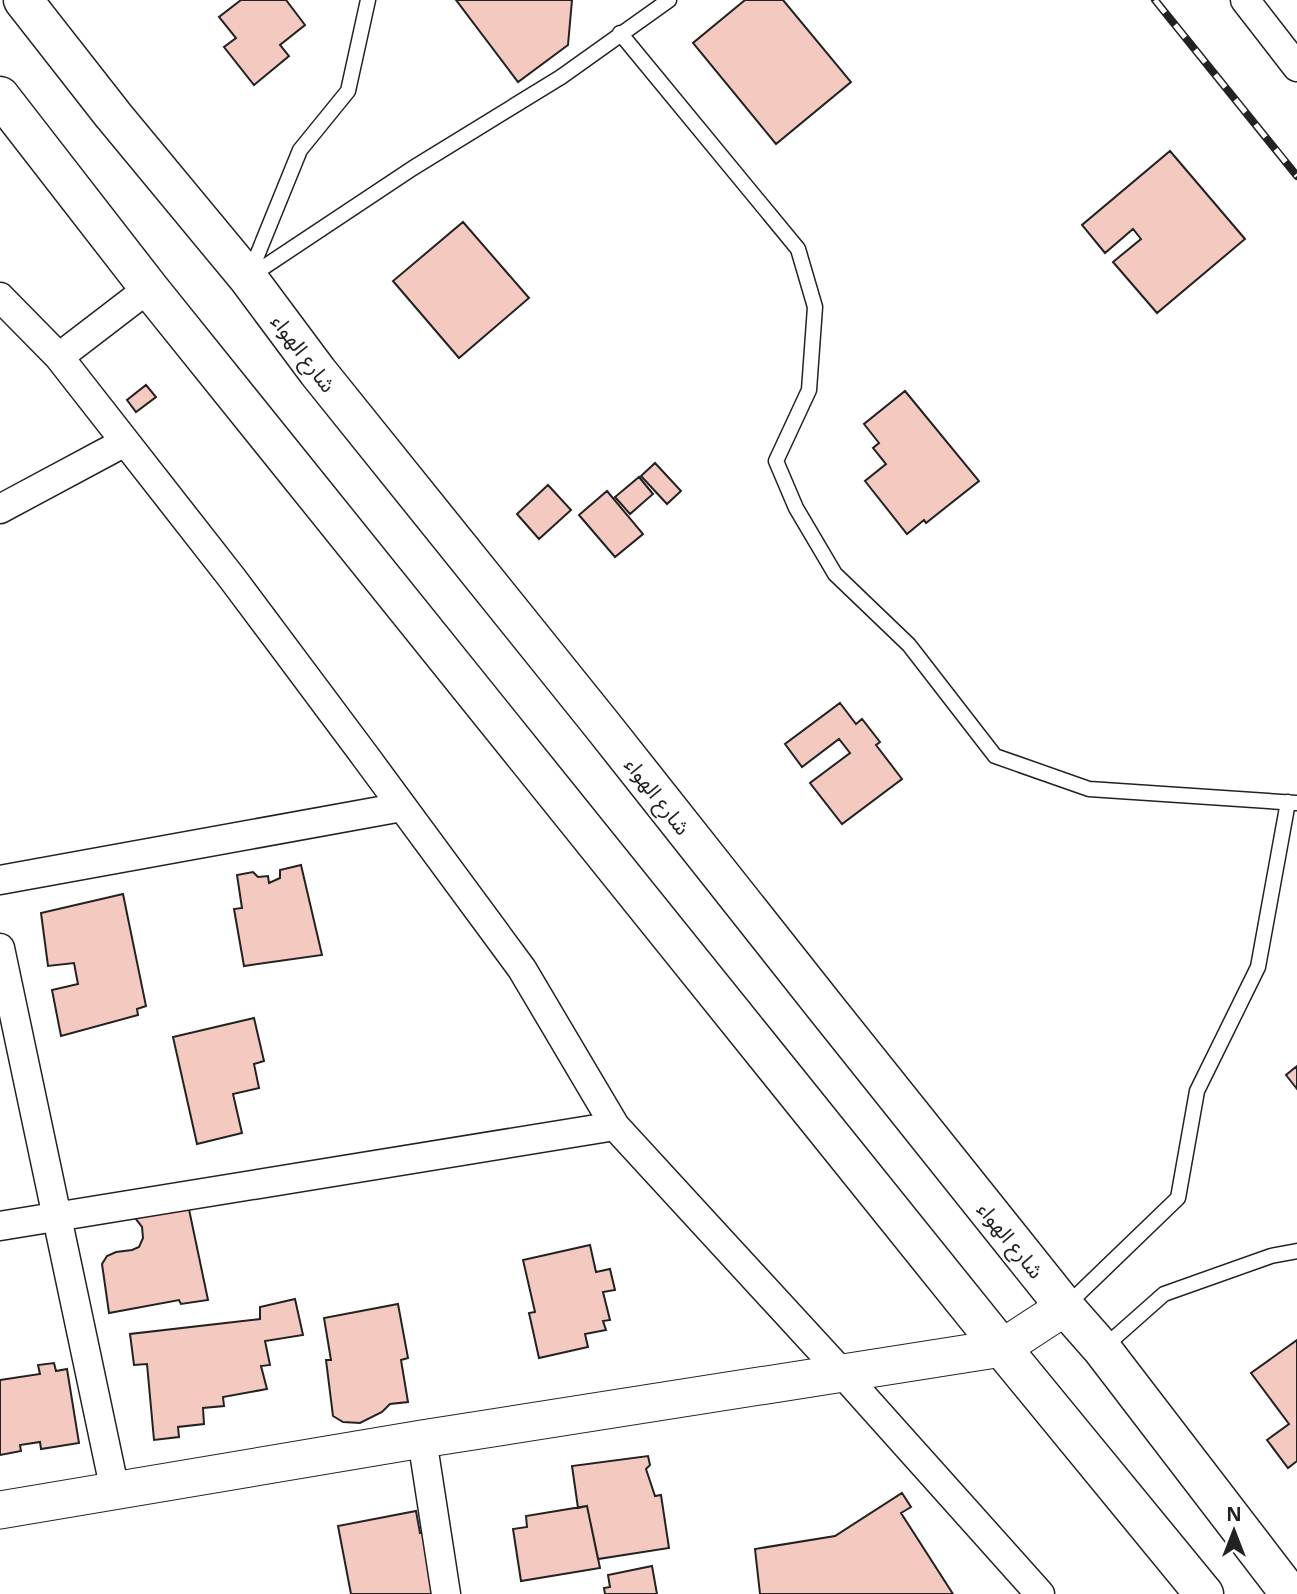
<svg xmlns="http://www.w3.org/2000/svg" width="1297" height="1594" font-family="'Open Sans','Noto Sans Arabic',sans-serif">
<style>
.building{fill:#f3c9c0;stroke:#222;stroke-width:2}
.lines{fill:none;stroke-linecap:round;stroke-linejoin:round}
.service-casing{stroke:#222;stroke-width:17}
.minor-casing{stroke:#222;stroke-width:31}
.tertiary-casing{stroke:#222;stroke-width:39}
.primary-casing{stroke:#222;stroke-width:41}
.service{stroke:#fff;stroke-width:14}
.minor{stroke:#fff;stroke-width:28}
.tertiary{stroke:#fff;stroke-width:37}
.primary{stroke:#fff;stroke-width:38}
.rail-casing{stroke:#222;stroke-width:8}
.rail{stroke:#fff;stroke-width:5;stroke-dasharray:16;stroke-linecap:butt}
.labels{text-anchor:middle;dominant-baseline:central;stroke-width:5;stroke-linejoin:round;paint-order:stroke}
.street-label{font-size:21px;fill:#222;stroke:#fff}
</style>
<rect width="100%" height="100%" fill="#fff"/>
<path class="building" d="M 241,0 L 286,0 L 305,25 L 280,45 L 289,56 L 254,85 L 224,47 L 236,38 L 219,17 Z
M 456,0 L 572,0 L 568,45 L 518,82 Z
M 745,0 L 783,0 L 851,82 L 776,144 L 693,43 Z
M 1170,151 L 1245,239 L 1157,313 L 1113,262 L 1141,239 L 1133,229 L 1105,253 L 1082,225 Z
M 463,222 L 529,298 L 459,358 L 393,281 Z
M 146,385 L 156,397 L 136,412 L 127,400 Z
M 905,391 L 979,481 L 926,523 L 924,520 L 907,534 L 865,481 L 886,464 L 873,448 L 879,443 L 864,424 Z
M 655,463 L 681,491 L 667,504 L 641,476 Z
M 639,477 L 653,494 L 630,514 L 615,497 Z
M 548,485 L 571,510 L 539,539 L 517,514 Z
M 607,491 L 643,534 L 615,557 L 579,515 Z
M 840,703 L 856,724 L 862,719 L 880,742 L 876,745 L 902,779 L 842,824 L 810,783 L 850,753 L 839,739 L 802,767 L 785,744 Z
M 301,865 L 322,955 L 244,966 L 234,909 L 242,908 L 237,875 L 253,872 L 258,877 L 268,876 L 269,883 L 280,878 L 280,870 Z
M 123,894 L 146,1006 L 137,1009 L 138,1015 L 61,1036 L 52,990 L 78,984 L 74,963 L 48,966 L 41,913 Z
M 254,1018 L 264,1061 L 254,1064 L 259,1088 L 233,1094 L 242,1133 L 197,1144 L 173,1037 Z
M 1297,1066 L 1297,1089 L 1286,1075 Z
M 186,1195 L 208,1300 L 181,1304 L 179,1300 L 109,1313 L 102,1264 L 107,1256 L 116,1252 L 132,1250 L 139,1247 L 143,1238 L 142,1227 L 132,1214 Z
M 590,1245 L 596,1272 L 610,1269 L 615,1290 L 603,1292 L 610,1320 L 603,1321 L 606,1330 L 585,1334 L 588,1347 L 539,1358 L 529,1313 L 535,1312 L 523,1260 Z
M 295,1299 L 303,1335 L 265,1341 L 270,1365 L 261,1366 L 267,1389 L 223,1397 L 224,1406 L 203,1408 L 204,1424 L 178,1427 L 179,1437 L 154,1440 L 147,1364 L 134,1365 L 130,1334 L 260,1319 L 260,1307 Z
M 398,1304 L 408,1358 L 401,1360 L 408,1402 L 390,1404 L 382,1412 L 360,1423 L 343,1422 L 333,1416 L 326,1360 L 331,1360 L 324,1318 Z
M 1297,1340 L 1297,1461 L 1288,1468 L 1267,1440 L 1289,1424 L 1251,1373 Z
M 54,1363 L 56,1371 L 67,1369 L 79,1443 L 41,1449 L 40,1442 L 20,1445 L 21,1451 L 0,1455 L 0,1380 L 40,1374 L 38,1365 Z
M 648,1456 L 650,1465 L 646,1469 L 655,1496 L 661,1495 L 669,1548 L 598,1559 L 587,1506 L 578,1508 L 572,1466 Z
M 902,1493 L 911,1507 L 901,1513 L 953,1594 L 760,1594 L 755,1549 L 835,1536 Z
M 587,1506 L 600,1568 L 521,1581 L 513,1529 L 527,1527 L 526,1516 Z
M 416,1511 L 420,1533 L 428,1531 L 433,1594 L 351,1594 L 338,1526 Z
M 652,1566 L 657,1594 L 605,1594 L 604,1588 L 610,1587 L 608,1575 Z"/>
<g class="lines">
<defs>
<path id="service" d="M 620,33 L 798,249 L 815,307 L 809,390 L 776,461 L 796,508 L 835,574 L 909,645 L 995,756 L 1089,789 L 1297,803
M 250,273 L 300,150 L 348,91 L 368,0
M 249,277 L 413,168 L 561,77 L 669,0
M 1066,1306 L 1178,1198 L 1197,1091 L 1258,967 L 1288,802
M 1103,1348 L 1164,1294 L 1271,1256 L 1297,1251"/>
<path id="minor" d="M 1245,0 L 1297,67
M 0,297 L 59,357 L 232,578 L 365,756 L 522,969 L 615,1126 L 843,1374 L 1040,1594
M 59,357 L 149,288
M 0,509 L 125,442
M 0,880 L 402,807
M 0,948 L 115,1491
M 0,1226 L 615,1126
M 422,1439 L 446,1594"/>
<path id="tertiary" d="M 0,1510 L 422,1439 L 1002,1348 L 1065,1307"/>
<path id="primary" d="M 23,0 L 113,115 L 248,278 L 318,372 L 602,725 L 826,1008 L 1065,1307 L 1102,1349 L 1290,1594
M 0,96 L 149,288 L 1002,1348 L 1204,1594"/>
</defs>
<use href="#service" class="service-casing"/>
<use href="#minor" class="minor-casing"/>
<use href="#tertiary" class="tertiary-casing"/>
<use href="#primary" class="primary-casing"/>
<use href="#service" class="service"/>
<use href="#minor" class="minor"/>
<use href="#tertiary" class="tertiary"/>
<use href="#primary" class="primary"/>
<defs>
<path id="rail" d="M 1155,0 L 1297,176"/>
</defs>
<use href="#rail" class="rail-casing"/>
<use href="#rail" class="rail"/>
</g>
<g class="labels">
<g class="street-label">
<text transform="translate(304 353) rotate(53)">شارع الهواء</text>
<text transform="translate(658 796) rotate(52)">شارع الهواء</text>
<text transform="translate(1011 1240) rotate(51)">شارع الهواء</text>
</g>
</g>
<g transform="translate(1234 1531)" stroke="#ffffff" stroke-width="5" paint-order="stroke">
<path d="M0-5L12 26L0 18L-12 26Z" fill="#222222"/>
<text y="-10" font-size="19" font-weight="bold" text-anchor="middle" fill="#222222">N</text>
</g>
</svg>
